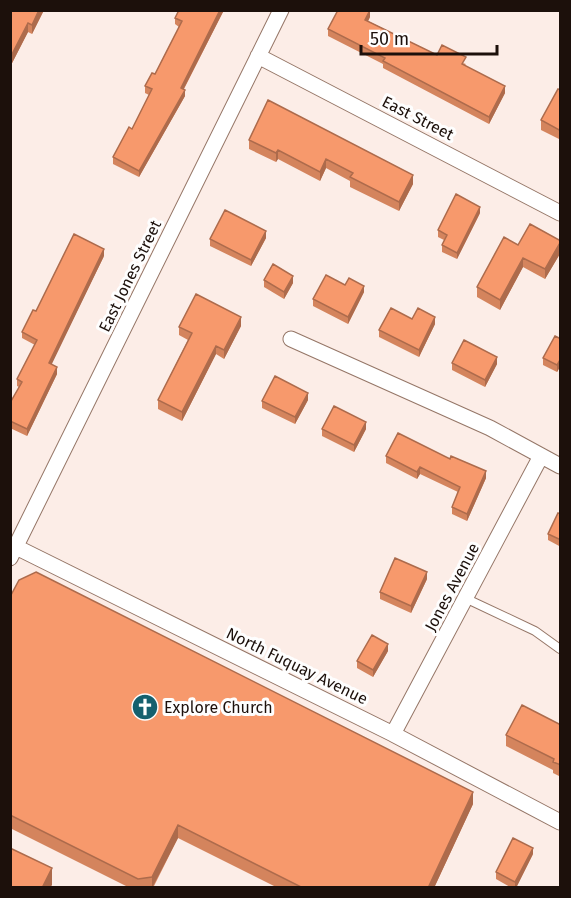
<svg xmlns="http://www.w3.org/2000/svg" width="571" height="898" font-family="'Fira Sans',sans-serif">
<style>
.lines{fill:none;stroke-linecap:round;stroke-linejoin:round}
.service-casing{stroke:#957667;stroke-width:10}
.minor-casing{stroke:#957667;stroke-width:17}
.service{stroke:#fff;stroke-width:8}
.minor{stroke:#fff;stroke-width:15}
.wall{fill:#d4845d}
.shaded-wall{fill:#ad6b4c}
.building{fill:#f7996c;stroke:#ad6b4c;stroke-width:1.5}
.labels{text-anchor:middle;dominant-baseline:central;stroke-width:6;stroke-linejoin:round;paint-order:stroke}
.street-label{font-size:16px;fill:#1c100b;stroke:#fefefe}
.poi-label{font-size:16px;fill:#1c100b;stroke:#fefefe;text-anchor:start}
</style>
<rect width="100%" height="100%" fill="#fcede7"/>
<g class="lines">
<defs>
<path id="service" d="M 467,599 L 535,631 L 560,649"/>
<path id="minor" d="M 258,56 L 560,213
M 291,339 L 490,428 L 560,466
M 16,547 L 393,734 L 560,822
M 10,558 L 281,10
M 393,734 L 541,456"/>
</defs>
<use href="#service" class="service-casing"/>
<use href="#minor" class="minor-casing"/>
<use href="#service" class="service"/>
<use href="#minor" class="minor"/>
</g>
<path class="wall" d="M 10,10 L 44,10 L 32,34 L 28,32 L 10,67 Z
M 179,10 L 224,10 L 184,89 L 185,96 L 139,177 L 113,164 L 113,157 L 132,129 L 149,95 L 145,93 L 145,86 L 155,74 L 179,27 L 175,24 L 175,18 Z
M 370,17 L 368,21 L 437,55 L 466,64 L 465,65 L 505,93 L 489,124 L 383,68 L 383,64 L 328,36 L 328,29 Z
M 561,90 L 561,140 L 541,130 L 541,120 Z
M 268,100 L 413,184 L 399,211 L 350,187 L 350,181 L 326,168 L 320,181 L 278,159 L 276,162 L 249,149 L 249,140 Z
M 480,213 L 457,259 L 442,252 L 442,245 L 444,240 L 438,237 L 438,230 Z
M 266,238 L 251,266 L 210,246 L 210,239 Z
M 561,241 L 561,252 L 545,279 L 523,267 L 500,310 L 477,297 L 477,287 L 518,245 Z
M 104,256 L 51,364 L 57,374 L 27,436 L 10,428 L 10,403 L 19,387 L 17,386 L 17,379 L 35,345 L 22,338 L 22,332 L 36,311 Z
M 264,280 L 293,283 L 284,299 L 264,287 Z
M 345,285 L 364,292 L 348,324 L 313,306 L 313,299 Z
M 412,319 L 435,324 L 419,357 L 379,337 L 379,330 Z
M 241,326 L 224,359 L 216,354 L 182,421 L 158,409 L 158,400 L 188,340 L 179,335 L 179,327 Z
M 561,339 L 561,365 L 557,372 L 543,365 L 543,358 Z
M 452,363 L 497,364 L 485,387 L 452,370 Z
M 308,400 L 295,424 L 262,408 L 262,401 Z
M 322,429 L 366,429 L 354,452 L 322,436 Z
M 386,456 L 486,478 L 467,521 L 452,514 L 452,507 L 458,492 L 420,474 L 417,479 L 386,463 Z
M 561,514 L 561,547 L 548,540 L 548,534 Z
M 427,579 L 411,613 L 380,599 L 380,592 Z
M 10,597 L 473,804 L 434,888 L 278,888 L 178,838 L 153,888 L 130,888 L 10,828 Z
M 388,651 L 373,677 L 357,668 L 357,661 Z
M 561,725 L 561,777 L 553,773 L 553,770 L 506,746 L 506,735 Z
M 533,854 L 516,888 L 512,888 L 496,879 L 496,872 Z"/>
<path class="shaded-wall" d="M 39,10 L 44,10 L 32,34 L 32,25 Z
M 220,10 L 224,10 L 181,94 L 181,88 Z
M 370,10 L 370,17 L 365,27 L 365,20 Z
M 28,23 L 28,32 L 10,67 L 10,58 Z
M 505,86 L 505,93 L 489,124 L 489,117 Z
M 185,90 L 185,96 L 139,177 L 139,171 Z
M 278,150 L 278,159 L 276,162 L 276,153 Z
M 326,159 L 326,168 L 320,181 L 320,172 Z
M 413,175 L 413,184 L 399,211 L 399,202 Z
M 480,207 L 480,213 L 457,259 L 457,253 Z
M 266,231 L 266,238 L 251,266 L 251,260 Z
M 561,242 L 561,252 L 545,279 L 545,269 Z
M 104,249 L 104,256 L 49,370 L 49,363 Z
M 523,258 L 523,267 L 500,310 L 500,300 Z
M 293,276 L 293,283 L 284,299 L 284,292 Z
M 364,286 L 364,292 L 348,324 L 348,317 Z
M 241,317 L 241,326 L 224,359 L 224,350 Z
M 435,317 L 435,324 L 419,357 L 419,350 Z
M 216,346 L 216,354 L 182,421 L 182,412 Z
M 497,357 L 497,364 L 485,387 L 485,380 Z
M 561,358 L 561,365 L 557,372 L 557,365 Z
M 57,367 L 57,374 L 27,436 L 27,429 Z
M 308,393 L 308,400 L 295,424 L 295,417 Z
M 366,422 L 366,429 L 354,452 L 354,445 Z
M 420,467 L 420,474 L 417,479 L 417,472 Z
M 486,471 L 486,478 L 467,521 L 467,514 Z
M 427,572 L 427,579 L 411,613 L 411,606 Z
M 388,644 L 388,651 L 373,677 L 373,670 Z
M 473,792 L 473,804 L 434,888 L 428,888 Z
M 178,825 L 178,838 L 152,888 L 152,877 Z
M 533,848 L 533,854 L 516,888 L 515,888 L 515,882 Z
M 52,868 L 52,885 L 50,888 L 42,888 Z"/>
<path class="building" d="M 10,10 L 39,10 L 32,25 L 28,23 L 10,58 Z
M 179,10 L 220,10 L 181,88 L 185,90 L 139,171 L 113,157 L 129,127 L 132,129 L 152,89 L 145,86 L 152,73 L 155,74 L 182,21 L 175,18 Z
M 338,10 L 370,10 L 365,20 L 437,55 L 442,45 L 466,57 L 462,64 L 505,86 L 489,117 L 383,61 L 385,58 L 328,29 Z
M 558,89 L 561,90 L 561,131 L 541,120 Z
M 268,100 L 413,175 L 399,202 L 350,177 L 353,173 L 326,159 L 320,172 L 278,150 L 276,153 L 249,140 Z
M 456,194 L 480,207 L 457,253 L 442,245 L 447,235 L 438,230 Z
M 225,210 L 266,231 L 251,260 L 210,239 Z
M 530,224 L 561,241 L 545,269 L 523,258 L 500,300 L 477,287 L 504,237 L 518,245 Z
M 74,234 L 104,249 L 49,363 L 57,367 L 27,429 L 10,421 L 10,403 L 22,382 L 17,379 L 37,340 L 22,332 L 33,310 L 36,311 Z
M 273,264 L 293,276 L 284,292 L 264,280 Z
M 326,275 L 345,285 L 349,278 L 364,286 L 348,317 L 313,299 Z
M 196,294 L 241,317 L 224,350 L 216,346 L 182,412 L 158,400 L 192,333 L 179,327 Z
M 391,308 L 412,319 L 418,308 L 435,317 L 419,350 L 379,330 Z
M 555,336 L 561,339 L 561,358 L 557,365 L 543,358 Z
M 464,340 L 497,357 L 485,380 L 452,363 Z
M 275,376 L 308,393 L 295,417 L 262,401 Z
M 334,406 L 366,422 L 354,445 L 322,429 Z
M 398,433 L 450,459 L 451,456 L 486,471 L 467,514 L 452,507 L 460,487 L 420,467 L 417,472 L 386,456 Z
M 558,513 L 561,514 L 561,540 L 548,534 Z
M 395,558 L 427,572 L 411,606 L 380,592 Z
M 36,572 L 473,792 L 428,888 L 303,888 L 178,825 L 152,877 L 138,879 L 10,815 L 10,597 L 19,580 Z
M 372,635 L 388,644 L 373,670 L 357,661 Z
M 522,705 L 561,725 L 561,765 L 553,762 L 554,759 L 506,735 Z
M 513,838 L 533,848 L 515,882 L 496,872 Z
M 10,848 L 52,868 L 42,888 L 10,888 Z"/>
<defs>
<symbol id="church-disc" viewBox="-11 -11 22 22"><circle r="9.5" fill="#15606e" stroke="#fefefe"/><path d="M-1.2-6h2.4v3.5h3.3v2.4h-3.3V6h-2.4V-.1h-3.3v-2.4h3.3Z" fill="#fff"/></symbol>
</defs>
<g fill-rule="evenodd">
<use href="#church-disc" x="130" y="692" width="30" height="30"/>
</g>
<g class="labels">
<g class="street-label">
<text transform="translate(418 118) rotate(27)">East Street</text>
<text transform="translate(130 276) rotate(-64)">East Jones Street</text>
<text transform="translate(452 587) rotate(-62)">Jones Avenue</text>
<text transform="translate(297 666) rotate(26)">North Fuquay Avenue</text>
</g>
<g class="poi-label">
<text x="164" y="707">Explore Church</text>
</g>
</g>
<rect width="571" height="898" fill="none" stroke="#1c100b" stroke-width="24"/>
<path d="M361 45v9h136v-9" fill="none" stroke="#1c100b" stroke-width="3"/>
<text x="370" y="45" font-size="18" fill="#1c100b" stroke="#fefefe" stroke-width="4.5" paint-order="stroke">50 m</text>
</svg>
